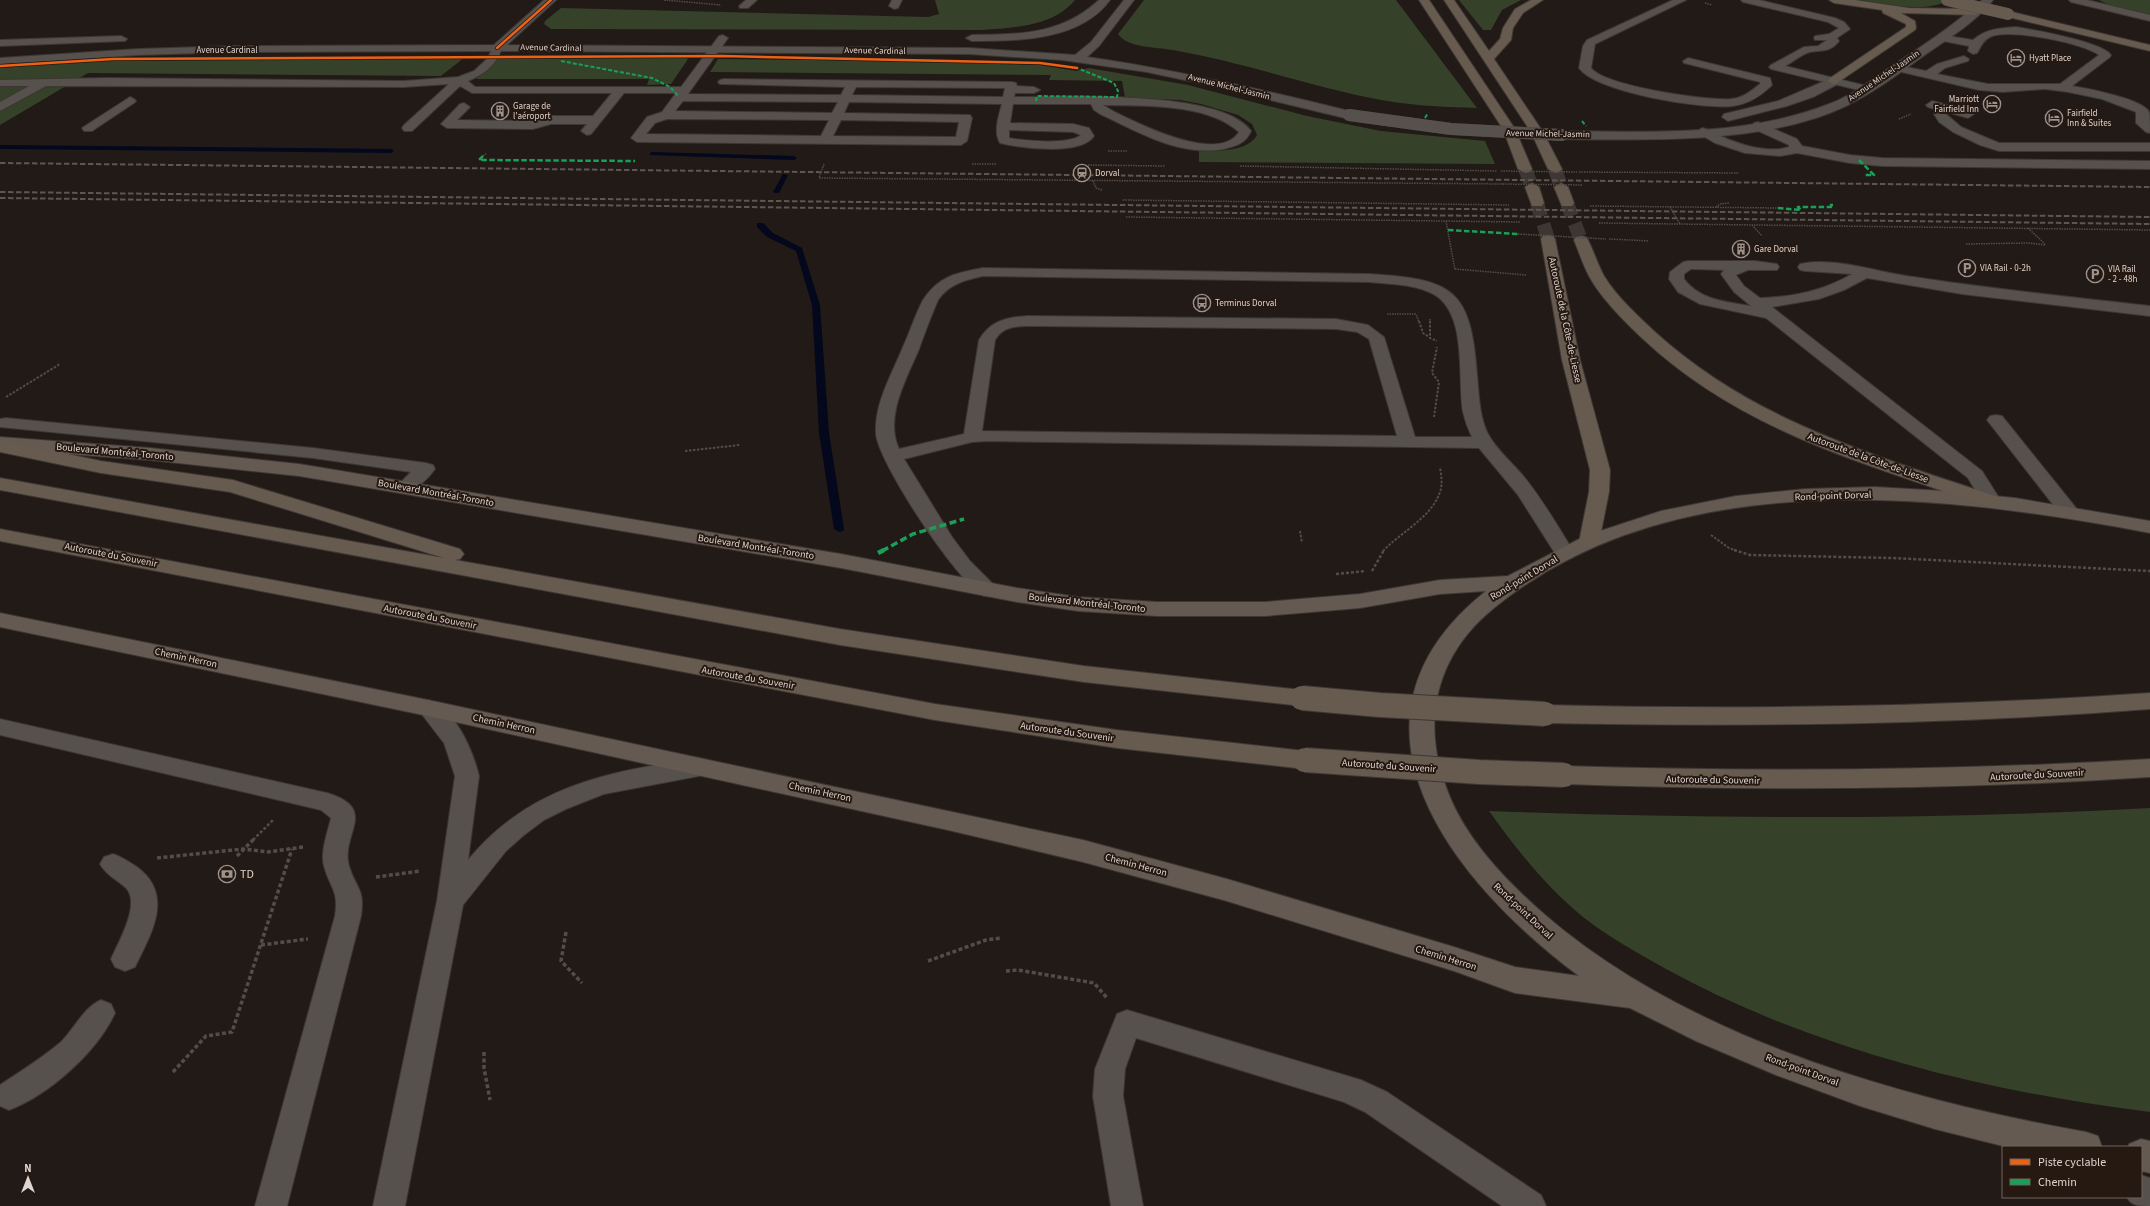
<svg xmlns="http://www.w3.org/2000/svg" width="2150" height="1206" font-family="'Source Sans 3',sans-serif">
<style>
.green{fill:#354128}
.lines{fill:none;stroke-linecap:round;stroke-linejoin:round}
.stream{fill:#03081c;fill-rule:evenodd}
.highway-tunnel{stroke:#3e3632;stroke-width:14;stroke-dasharray:14 8;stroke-linecap:butt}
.lane-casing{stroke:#3d3734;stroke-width:2}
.secondary-casing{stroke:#3d3734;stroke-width:2}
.primary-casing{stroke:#3d3734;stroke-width:2}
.highway-casing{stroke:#3d3734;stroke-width:2}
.path-far3{stroke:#524c4a;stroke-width:1.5;stroke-dasharray:1.5 1;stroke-linecap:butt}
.path-far2{stroke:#524c4a;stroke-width:2;stroke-dasharray:2.5 1.5;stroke-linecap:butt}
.path-far1{stroke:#524c4a;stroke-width:2.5;stroke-dasharray:3 2;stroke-linecap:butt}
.path{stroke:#524c4a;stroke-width:3.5;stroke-dasharray:4 2.5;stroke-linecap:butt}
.lane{fill:#56514d;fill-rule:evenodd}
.secondary{fill:#56514d;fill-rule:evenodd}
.primary{fill:#645a52;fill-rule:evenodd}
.highway{fill:#675a4f;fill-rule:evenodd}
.rail{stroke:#5d5653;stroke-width:2;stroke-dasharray:5.5 2.5;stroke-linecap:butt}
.secondary-bridge-casing{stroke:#3d3734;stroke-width:12;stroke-linecap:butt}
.highway-bridge-far1-casing{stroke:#3d3734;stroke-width:12;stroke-linecap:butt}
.highway-bridge-casing{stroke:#3d3734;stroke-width:26;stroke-linecap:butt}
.path-bridge{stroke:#524c4a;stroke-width:1.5;stroke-dasharray:1.5 1;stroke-linecap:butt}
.secondary-bridge{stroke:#56514d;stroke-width:12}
.highway-bridge-far1{stroke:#675a4f;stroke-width:12}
.highway-bridge{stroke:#675a4f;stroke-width:24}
.quiet-far3{stroke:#1a9f57;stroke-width:2;stroke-dasharray:4 2;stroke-linecap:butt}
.quiet-far2{stroke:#1a9f57;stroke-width:2.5;stroke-dasharray:5.5 2.5;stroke-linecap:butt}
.quiet-far1{stroke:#1a9f57;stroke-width:3.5;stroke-dasharray:7 3.5;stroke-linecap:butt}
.quiet{stroke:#1a9f57;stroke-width:4.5;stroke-dasharray:8 4.5;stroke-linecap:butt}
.cycleway-casing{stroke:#261912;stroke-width:4}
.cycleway{stroke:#ea6118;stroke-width:2.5}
.labels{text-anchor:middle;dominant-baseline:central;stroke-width:4;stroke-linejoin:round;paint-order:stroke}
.far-street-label{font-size:9px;fill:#ded4d0;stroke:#261912}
.far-poi-label{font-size:9px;fill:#ded4d0;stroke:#261912;text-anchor:start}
.street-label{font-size:10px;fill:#ded4d0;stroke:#261912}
.near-poi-label{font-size:12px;fill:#ded4d0;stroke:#261912;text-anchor:start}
</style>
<rect width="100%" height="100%" fill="#221a16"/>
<path class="green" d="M 935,0 L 1075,0 C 1052,27 1016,27 982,30 L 551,29 L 544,24 L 545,21 L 561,8 L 928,17 L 939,14 Z
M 1144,0 L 1396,0 L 1477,108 C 1447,107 1417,106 1387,101 C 1314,88 1244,62 1172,50 C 1156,47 1127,48 1118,34 Z
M 1459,0 L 1521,0 L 1502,10 L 1491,30 L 1483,30 Z
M 1861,0 L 1948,0 C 1927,14 1885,4 1861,0 Z
M 2099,0 L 2150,0 L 2150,15 L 2111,6 Z
M 465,57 L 441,76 L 88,73 L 0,125 L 0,67 L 107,60 Z
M 500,57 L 685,57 L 688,59 L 671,84 L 647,85 L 649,79 L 476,79 Z
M 718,59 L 942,61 L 1040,65 L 1076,71 L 1089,68 L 1188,85 L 1307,116 L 1381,131 L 1485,141 L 1495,164 L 1199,162 L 1199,151 C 1216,150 1247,153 1257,135 L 1252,124 L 1238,115 L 1201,104 L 1180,100 L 1125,98 L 1122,81 L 1049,80 L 1051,75 L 710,72 Z
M 2150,808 L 2150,1112 C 1984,1091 1814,1050 1666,969 C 1638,953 1608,937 1583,917 C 1546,887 1517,850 1489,811 C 1711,819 1929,820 2150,808 Z"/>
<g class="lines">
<path class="stream" d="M 0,145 L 391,149 L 394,151 L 391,153 L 0,149 Z
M 652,152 L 794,156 L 797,158 L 794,160 L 650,155 L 650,153 Z
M 783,174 L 788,175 L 779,193 L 775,193 L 773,192 Z
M 757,223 L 763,223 L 773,233 L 802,248 L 820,305 L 829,433 L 844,529 L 843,531 L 839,532 L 834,529 L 819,433 L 812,305 L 796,251 L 767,237 L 757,227 Z"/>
<path class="highway-tunnel" d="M 1525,169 L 1532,187
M 1555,169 L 1561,187
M 1537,203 L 1548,239
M 1567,203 L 1581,240"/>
<defs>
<path id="lane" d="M 746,0 L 757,0 L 748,8 L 740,8 L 739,6 Z
M 892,0 L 902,0 L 898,8 L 894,9 L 889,6 Z
M 1673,0 L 1686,0 L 1595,44 L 1591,68 C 1605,86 1706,101 1731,99 C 1743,98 1751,91 1760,84 L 1760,82 L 1684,63 L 1683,61 L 1688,58 L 1770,78 L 1772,85 L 1770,87 C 1759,97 1748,104 1733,106 C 1703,110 1596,92 1579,68 L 1583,46 L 1587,40 Z
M 1741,0 L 1759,0 L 1835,18 L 1844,22 L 1850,29 L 1837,38 L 1839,41 C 1831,52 1822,50 1810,52 C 1802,54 1793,62 1785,66 L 1871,87 L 1873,89 L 1867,92 L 1771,69 L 1769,67 L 1771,65 L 1804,47 L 1818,46 L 1827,40 L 1815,40 L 1814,38 L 1815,36 L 1829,34 L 1839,28 L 1828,22 L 1743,2 Z
M 2069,0 L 2087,0 L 2150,15 L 2150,21 L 2071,2 Z
M 2016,27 C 2035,30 2102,42 2111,55 L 2110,57 L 2072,86 C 2085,88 2144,99 2149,112 C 2150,115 2150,129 2150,133 L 2146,132 L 2136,123 L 2136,112 L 2102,99 L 2068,92 L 2045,89 L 2003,92 L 1979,90 L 1893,70 L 1891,68 L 1897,65 L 1926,71 L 1937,64 L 1964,56 L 1969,59 L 1968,61 L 1945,68 L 1937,74 L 1988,84 L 2060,84 L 2099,55 C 2083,43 2009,28 1990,37 C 1982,41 1981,47 1977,53 L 1973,54 L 1968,51 L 1969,46 L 1938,40 L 1937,38 L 1942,35 L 1973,40 C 1986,29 1999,28 2016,27 Z
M 723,35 L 728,38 L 688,94 L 841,95 L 845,87 L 720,84 L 718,82 L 720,80 L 724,79 L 1012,82 L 1016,83 L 1017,86 L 1034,87 L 1040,90 L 1034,93 L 1015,93 L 1014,97 C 1064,97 1222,89 1251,131 C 1246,143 1236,146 1224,149 C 1179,157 1139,132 1100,114 L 1094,110 L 1091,104 L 1013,104 L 1010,123 L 1073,124 L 1089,128 L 1094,136 C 1081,156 1020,148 1000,143 C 993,132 999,115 1002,104 L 849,102 L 844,113 L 970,115 L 972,118 L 967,141 L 961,145 L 637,142 L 631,138 L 647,117 L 662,112 L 676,93 L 624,93 L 591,134 L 587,135 L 581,131 L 587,124 L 551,124 L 533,129 L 447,128 L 441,124 L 460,104 L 464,103 L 470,107 L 457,120 L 532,121 L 550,116 L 593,116 L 612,93 L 472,93 L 460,86 L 412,131 L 404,131 L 402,128 L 404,125 L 449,84 L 404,87 L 46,86 L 0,111 L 0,102 L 29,86 L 0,86 L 0,80 L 107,78 L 404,81 L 458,77 L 474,71 L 488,58 L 493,46 L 497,45 L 502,48 C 496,65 485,74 468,81 L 475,87 L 681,87 L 719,36 ZM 856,87 L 1005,88 L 1003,97 L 852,95 ZM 683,101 L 838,102 L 832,113 L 675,111 ZM 1103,105 C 1144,106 1207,103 1239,132 C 1220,162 1150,129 1127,118 C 1119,114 1110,110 1103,105 ZM 667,119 L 829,120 L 821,136 L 646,134 L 655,123 ZM 841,120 L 959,122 L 956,137 L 833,136 ZM 1009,130 L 1073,132 L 1081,135 C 1069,145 1025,141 1009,138 Z
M 130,97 L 134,99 L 136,101 L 134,103 L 92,131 L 84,131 L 82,128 Z
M 1932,101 L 1972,111 L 1974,114 L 1968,118 L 1947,112 L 1946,114 L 1961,127 L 1999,143 L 2150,143 L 2150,151 L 1999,151 L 1980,145 L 1953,132 L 1939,122 L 1934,114 L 1937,110 L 1928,107 L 1926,105 Z
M 1758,122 L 1797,139 L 1802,146 L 1850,155 L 1882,158 L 2150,161 L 2150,169 L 1882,166 L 1850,163 L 1797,153 L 1780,156 L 1745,153 L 1715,143 L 1696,132 L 1702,128 L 1706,129 C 1729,141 1764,155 1789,147 L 1789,145 L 1754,129 L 1752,126 L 1754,123 Z
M 1688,261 L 1755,261 L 1777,264 L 1779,267 L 1777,270 L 1748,270 L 1736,275 L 1744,286 L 1760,298 C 1793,297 1823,291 1852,274 L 1805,271 L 1800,270 L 1798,267 L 1800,264 C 1832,256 1881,273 1914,277 C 1992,289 2071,297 2150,306 L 2150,316 L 1962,294 L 1867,278 L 1844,290 L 1819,299 L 1772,307 L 1982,471 L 2001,501 L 1998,505 L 1991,507 L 1984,505 L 1968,478 L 1766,318 L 1700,304 L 1678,292 L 1669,279 L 1670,272 L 1683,262 ZM 1691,269 L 1724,270 L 1721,274 L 1734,292 L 1751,306 C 1726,302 1700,300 1684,279 L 1684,274 Z
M 983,268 L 1369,274 C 1453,279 1471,289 1477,375 C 1479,394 1479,414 1487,432 C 1496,450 1513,463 1525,478 C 1544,502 1559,528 1575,554 L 1572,558 L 1565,560 L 1558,558 L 1518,495 L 1479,448 L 988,441 L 972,442 L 904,459 L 952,537 L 970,561 L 999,590 L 996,595 C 992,596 986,597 982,595 C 956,580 878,462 876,434 C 874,404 892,374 903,347 C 910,332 915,315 923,300 C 939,276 956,273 983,268 ZM 983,276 L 1369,282 C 1389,284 1410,284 1429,292 C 1469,308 1457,377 1463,412 C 1465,421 1468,429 1472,437 L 1415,437 L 1384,337 L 1368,325 L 1336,319 L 1028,316 C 1007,317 990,321 979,340 L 964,434 L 899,449 C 884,417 907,378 919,349 C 925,332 931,316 938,300 C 949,284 965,280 983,276 ZM 1035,326 L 1336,329 L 1357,332 L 1369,339 L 1397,436 L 982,431 L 995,340 C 1003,325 1020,326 1035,326 Z
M 1996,415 L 2002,416 L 2076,508 L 2079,512 L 2076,516 L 2069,518 L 2062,516 L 1987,420 L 1990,416 Z
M 6,418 L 313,448 L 426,463 L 433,465 L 435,469 C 427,480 412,495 398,491 L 396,487 L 411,472 L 313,458 L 0,427 L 0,419 Z
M 428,700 C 455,708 473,751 479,776 L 468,860 C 530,785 608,772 699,758 L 707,761 L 711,767 L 707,773 L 699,776 L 604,794 L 566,809 L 544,820 L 524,835 L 506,851 L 463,905 L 405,1206 L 373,1206 L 437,901 L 455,776 L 444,743 L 417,708 L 420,702 Z
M 0,719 L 327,793 C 380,809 340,834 349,866 C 356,889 365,888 361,916 L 287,1206 L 255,1206 L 335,916 C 339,889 330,889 324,866 C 320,852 328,831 331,818 L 321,810 L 0,735 Z
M 113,854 C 122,857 129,862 137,867 C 175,895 151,934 135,967 L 125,971 L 115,967 L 111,959 C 119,941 142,902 125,887 C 116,879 106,875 100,864 L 104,857 Z
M 101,1000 L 111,1004 L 115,1013 C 97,1052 49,1095 9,1110 L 0,1106 L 0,1085 C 21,1071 42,1058 61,1042 C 74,1029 84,1007 101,1000 Z
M 1127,1010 L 1361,1080 L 1387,1092 L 1541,1195 L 1546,1206 L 1502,1206 L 1365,1112 L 1344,1102 L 1136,1038 L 1125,1069 L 1123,1096 L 1143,1206 L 1111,1206 L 1093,1096 L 1095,1069 L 1117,1014 Z"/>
<path id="secondary" d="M 544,0 L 556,0 L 507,45 L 969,48 L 1075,55 L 1091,42 L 1124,0 L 1134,0 L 1099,46 L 1087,57 C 1177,70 1265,90 1353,112 L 1355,115 L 1349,119 L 1208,85 L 1147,72 L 1062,60 L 969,54 L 516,51 L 235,52 L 138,55 L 0,64 L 0,58 L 138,49 L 235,46 L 494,45 Z
M 1099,0 L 1110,0 C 1080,41 1018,41 972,41 L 966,38 L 972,35 C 1021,34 1061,35 1099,0 Z
M 1982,0 L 1993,0 C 1979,20 1943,42 1922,57 C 1898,74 1873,93 1846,106 C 1767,144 1649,140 1562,139 L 1556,135 L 1562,131 C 1651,132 1745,137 1829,104 C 1851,96 1870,81 1889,68 C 1921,47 1953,26 1982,0 Z
M 121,36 L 127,39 L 125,41 L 0,46 L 0,40 Z
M 1834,77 L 1840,81 L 1838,84 L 1813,97 L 1787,106 L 1728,121 L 1722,117 L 1724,114 L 1778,101 Z
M 2141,1175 L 2150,1178 L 2150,1206 C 2140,1206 2131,1206 2127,1197 L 2141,1197 Z"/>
<path id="primary" d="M 0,437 L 150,448 L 299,464 L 841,554 L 1017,588 L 1078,597 L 1157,602 L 1265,602 L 1360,594 L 1440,580 L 1508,576 L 1585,536 L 1661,511 L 1736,496 L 1805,489 L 1875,487 L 1945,491 L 2015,498 L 2150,521 L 2150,533 C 1939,493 1673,462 1494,608 C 1438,653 1421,717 1445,784 C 1459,826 1488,861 1519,891 C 1661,1031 1894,1098 2086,1132 L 2098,1136 L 2102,1147 L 2007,1147 L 1935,1129 L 1860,1106 L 1776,1075 L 1696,1041 L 1630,1008 L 1515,993 L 1454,971 L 1227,901 L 1083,862 L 948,830 L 428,716 L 0,627 L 0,613 L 428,700 L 1083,840 L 1227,879 L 1454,947 L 1515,967 L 1579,976 C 1454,883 1322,721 1486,591 L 1440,594 L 1360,608 L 1265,616 L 1157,616 L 1078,611 L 1017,602 L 841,568 L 299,476 L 150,460 L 0,449 Z
M 2141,1139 L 2150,1141 L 2150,1173 L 2141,1171 L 2141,1147 L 2128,1147 L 2129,1144 Z"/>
<path id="highway" d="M 1419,0 L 1429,0 L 1515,129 L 1532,169 L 1530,172 L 1525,173 L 1518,169 L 1503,129 Z
M 1444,0 L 1454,0 L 1489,51 L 1500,39 L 1503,28 L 1515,9 L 1531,0 L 1543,0 L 1523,13 L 1513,28 L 1511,40 L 1494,59 L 1543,132 L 1562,169 L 1560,172 L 1555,173 L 1548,169 L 1531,132 Z
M 1829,0 L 1855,0 L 1909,8 L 1975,9 L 1980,12 L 1975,15 L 1901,13 L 1915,21 L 1916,28 L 1915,30 L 1834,85 L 1828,81 L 1830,78 L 1906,27 L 1906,24 L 1883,13 L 1882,10 L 1834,3 Z
M 2008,11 L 2150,45 L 2150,51 L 2004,16 L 2003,14 Z
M 1532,183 L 1539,187 L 1544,203 L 1542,206 L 1532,206 L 1525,187 Z
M 1561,183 L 1568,187 L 1574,203 L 1572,206 L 1562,206 L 1554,187 Z
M 1548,235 L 1553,236 L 1555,239 L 1580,360 L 1610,470 L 1609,492 L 1599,542 L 1596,546 L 1589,548 L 1582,546 L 1579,542 L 1589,492 L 1590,470 L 1562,360 L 1541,239 L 1543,236 Z
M 1581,236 L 1586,237 L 1588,240 C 1594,252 1598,265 1604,276 C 1617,297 1637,315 1655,332 C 1754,422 1875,455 1998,497 L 2001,501 L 1998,505 L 1991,507 L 1984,505 C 1860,462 1740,430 1642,338 C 1625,322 1600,297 1589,276 C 1583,265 1579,252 1574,240 L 1576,237 Z
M 0,440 L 101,461 L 233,480 L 460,549 L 464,554 L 460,559 L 455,560 L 840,629 L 1084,666 L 1302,690 L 1310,692 L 1314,698 L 1310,704 L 1302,706 L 1084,682 L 840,645 L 0,490 L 0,478 L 444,558 L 230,492 L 101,473 L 0,452 Z
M 0,529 L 935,704 L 1117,730 L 1305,751 L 1314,754 L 1318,760 L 1314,766 L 1305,769 L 1117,748 L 935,720 L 0,541 Z
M 2150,693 L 2150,709 C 1948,725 1747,727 1545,723 L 1536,720 L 1533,714 L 1536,708 L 1545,705 C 1747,710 1948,707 2150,693 Z
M 2150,759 L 2150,777 C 1955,790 1760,791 1564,784 L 1555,782 L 1551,775 L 1555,768 L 1564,766 C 1760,772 1955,771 2150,759 Z"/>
</defs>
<use href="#lane" class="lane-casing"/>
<use href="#secondary" class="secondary-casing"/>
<use href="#primary" class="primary-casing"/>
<use href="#highway" class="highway-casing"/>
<path class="path-far3" d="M 664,0 L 721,5
M 1705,3 L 1712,5
M 1899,119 L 1911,114
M 1108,151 L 1127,151
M 483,156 L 487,153
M 824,164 L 819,178 L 1503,184
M 972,164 L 997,164
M 1088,165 L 1165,166
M 1240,166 L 1497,171
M 1579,172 L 1738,173
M 1093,181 L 1096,188 L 1102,190
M 1123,200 L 1509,205
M 1590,206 L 1778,208
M 1670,207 L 1680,224
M 1716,207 L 1720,204 L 1729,203
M 1126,217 L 1520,222
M 1446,221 L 1455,270
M 1599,223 L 2150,230
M 1752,225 L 1762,236
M 2028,228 L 2045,244
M 1609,239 L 1649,241
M 1966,244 L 2028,243 L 2046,245
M 1455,269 L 1526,275
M 1387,314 L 1416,314 L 1419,322
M 1430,319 L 1430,322"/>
<path class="path-far2" d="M 1419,321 L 1423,333 L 1429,337
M 1430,321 L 1430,338 L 1437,341
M 6,397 L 60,364
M 1434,417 L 1439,382 L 1432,373 L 1437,347
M 685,451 L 740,445
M 1300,531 L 1302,543
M 1711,535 L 1729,548 L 1737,551
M 1383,551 C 1401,532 1432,517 1440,492 C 1443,484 1441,475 1440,467"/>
<path class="path-far1" d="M 1734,550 L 1750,555 L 1891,558 L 2150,571
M 1372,571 L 1384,550
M 1336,574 L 1365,571
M 253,840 L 273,820"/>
<path class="path" d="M 237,856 L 254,839
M 157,858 L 243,849 L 268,852 L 303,847
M 376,877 L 421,871
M 566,932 L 561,961 L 582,983
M 261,945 L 308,939
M 928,961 L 986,940 L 1001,938
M 1006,971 L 1018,970 L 1094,983 L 1107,998
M 484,1052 L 484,1068 L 490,1100
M 173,1072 L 206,1036 L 232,1032 L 292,849"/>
<use href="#lane" class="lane"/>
<use href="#secondary" class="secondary"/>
<use href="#primary" class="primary"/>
<use href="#highway" class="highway"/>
<path class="rail" d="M 0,163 L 2150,187
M 0,192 L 2150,217
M 0,198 L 2150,224"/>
<defs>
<path id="secondary-bridge" d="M 1349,115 L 1451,129 L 1562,135"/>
<path id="highway-bridge-far1" d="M 1947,0 L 2008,14"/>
<path id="highway-bridge" d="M 1302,698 L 1380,705 L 1545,714
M 1305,760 L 1479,772 L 1564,775"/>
</defs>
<use href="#secondary-bridge" class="secondary-bridge-casing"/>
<use href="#highway-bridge-far1" class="highway-bridge-far1-casing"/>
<use href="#highway-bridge" class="highway-bridge-casing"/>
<path class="path-bridge" d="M 1501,171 L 1577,172
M 1503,184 L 1582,185
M 1518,234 L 1606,239"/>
<use href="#secondary-bridge" class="secondary-bridge"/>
<use href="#highway-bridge-far1" class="highway-bridge-far1"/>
<use href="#highway-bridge" class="highway-bridge"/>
<path class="quiet-far3" d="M 561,61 L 652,78 L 670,87 L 679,97
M 1036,101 L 1037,96 L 1117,97 L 1118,91 L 1114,83 L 1077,68
M 1425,118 L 1428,113
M 1582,121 L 1586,126"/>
<path class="quiet-far2" d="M 483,156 L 479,160 L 635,161
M 1859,160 L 1874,175 L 1864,175
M 1778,208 L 1801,210 L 1798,207 L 1831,207 L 1829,205 L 1833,205
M 1448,230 L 1518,234"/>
<path class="quiet-far1" d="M 882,551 L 913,534 L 964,519"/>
<path class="quiet" d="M 878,553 L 884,550"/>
<defs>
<path id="cycleway" d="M 497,48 L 551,0
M 0,66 L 113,59 L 722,56 L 1040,63 L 1077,68"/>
</defs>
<use href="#cycleway" class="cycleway-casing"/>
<use href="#cycleway" class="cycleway"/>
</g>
<defs>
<symbol id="hotel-ring" viewBox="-11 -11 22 22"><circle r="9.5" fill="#261912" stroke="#9c938f" stroke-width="1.5"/><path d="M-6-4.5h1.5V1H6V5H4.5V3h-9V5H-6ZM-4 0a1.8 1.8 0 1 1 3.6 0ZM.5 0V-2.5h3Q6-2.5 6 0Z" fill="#9c938f"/></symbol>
<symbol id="building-ring" viewBox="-11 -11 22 22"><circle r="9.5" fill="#261912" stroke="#9c938f" stroke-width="1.5"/><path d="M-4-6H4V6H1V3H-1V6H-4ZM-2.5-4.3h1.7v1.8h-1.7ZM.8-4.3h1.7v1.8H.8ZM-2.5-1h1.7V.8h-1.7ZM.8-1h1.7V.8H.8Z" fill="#9c938f"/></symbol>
<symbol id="station-ring" viewBox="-11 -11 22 22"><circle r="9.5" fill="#261912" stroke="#9c938f" stroke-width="1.5"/><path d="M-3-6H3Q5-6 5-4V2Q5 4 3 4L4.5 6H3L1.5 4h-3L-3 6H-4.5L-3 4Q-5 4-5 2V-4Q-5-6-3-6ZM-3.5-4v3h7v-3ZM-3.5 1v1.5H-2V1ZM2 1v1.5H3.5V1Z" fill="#9c938f"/></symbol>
<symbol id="parking-ring" viewBox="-11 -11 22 22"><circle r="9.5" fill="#261912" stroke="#9c938f" stroke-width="1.5"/><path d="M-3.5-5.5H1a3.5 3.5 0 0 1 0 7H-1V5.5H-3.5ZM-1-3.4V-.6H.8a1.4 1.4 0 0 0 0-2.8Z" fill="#9c938f"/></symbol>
<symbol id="bus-ring" viewBox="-11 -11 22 22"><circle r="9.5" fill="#261912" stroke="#9c938f" stroke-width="1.5"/><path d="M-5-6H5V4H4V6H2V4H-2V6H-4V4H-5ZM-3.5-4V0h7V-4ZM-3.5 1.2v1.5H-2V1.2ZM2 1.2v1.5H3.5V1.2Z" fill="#9c938f"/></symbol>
<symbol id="bank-ring" viewBox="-11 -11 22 22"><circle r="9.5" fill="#261912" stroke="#9c938f" stroke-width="1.5"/><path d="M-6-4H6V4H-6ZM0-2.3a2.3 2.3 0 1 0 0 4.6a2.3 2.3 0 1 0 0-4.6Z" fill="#9c938f"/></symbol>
</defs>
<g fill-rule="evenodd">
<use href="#hotel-ring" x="2006" y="48" width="20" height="20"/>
<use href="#hotel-ring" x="1982" y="94" width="20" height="20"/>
<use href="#building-ring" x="490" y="101" width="20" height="20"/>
<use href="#hotel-ring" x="2044" y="108" width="20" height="20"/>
<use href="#station-ring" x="1072" y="163" width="20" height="20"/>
<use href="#building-ring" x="1731" y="239" width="20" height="20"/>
<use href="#parking-ring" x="1957" y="258" width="20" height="20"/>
<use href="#parking-ring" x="2085" y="264" width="20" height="20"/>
<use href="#bus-ring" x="1192" y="293" width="20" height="20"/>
<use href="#bank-ring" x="217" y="864" width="20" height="20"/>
</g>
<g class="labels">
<g class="far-street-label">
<text transform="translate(551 48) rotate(1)">Avenue Cardinal</text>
<text x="227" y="50">Avenue Cardinal</text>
<text transform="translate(875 51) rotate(1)">Avenue Cardinal</text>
<text transform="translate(1884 76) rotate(-34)">Avenue Michel-Jasmin</text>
<text transform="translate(1229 87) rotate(14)">Avenue Michel-Jasmin</text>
<text transform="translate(1548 134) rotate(1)">Avenue Michel-Jasmin</text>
</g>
<g class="far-poi-label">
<text x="2029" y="58">Hyatt Place</text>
<text x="1979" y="99" text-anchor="end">Marriott<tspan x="1979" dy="10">Fairfield Inn</tspan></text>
<text x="513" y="106">Garage de<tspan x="513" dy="10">l'aéroport</tspan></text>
<text x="2067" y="113">Fairfield<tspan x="2067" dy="10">Inn &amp; Suites</tspan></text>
<text x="1095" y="173">Dorval</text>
<text x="1754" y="249">Gare Dorval</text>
<text x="1980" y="268">VIA Rail - 0-2h</text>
<text x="2108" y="269">VIA Rail<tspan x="2108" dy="10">- 2 - 48h</tspan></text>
<text x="1215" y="303">Terminus Dorval</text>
</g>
<g class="street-label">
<text transform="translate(1565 320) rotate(78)">Autoroute de la Côte-de-Liesse</text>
<text transform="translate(115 452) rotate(5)">Boulevard Montréal-Toronto</text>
<text transform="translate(1868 458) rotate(20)">Autoroute de la Côte-de-Liesse</text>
<text transform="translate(436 493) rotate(10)">Boulevard Montréal-Toronto</text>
<text transform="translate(1833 496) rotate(-2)">Rond-point Dorval</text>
<text transform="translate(756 547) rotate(9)">Boulevard Montréal-Toronto</text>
<text transform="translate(111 555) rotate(11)">Autoroute du Souvenir</text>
<text transform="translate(1524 578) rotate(-31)">Rond-point Dorval</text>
<text transform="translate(1087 603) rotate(6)">Boulevard Montréal-Toronto</text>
<text transform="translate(430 617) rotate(11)">Autoroute du Souvenir</text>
<text transform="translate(186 658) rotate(12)">Chemin Herron</text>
<text transform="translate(748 678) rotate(10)">Autoroute du Souvenir</text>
<text transform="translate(504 724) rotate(12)">Chemin Herron</text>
<text transform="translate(1067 732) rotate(8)">Autoroute du Souvenir</text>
<text transform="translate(1389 766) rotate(4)">Autoroute du Souvenir</text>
<text transform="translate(2037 775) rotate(-3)">Autoroute du Souvenir</text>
<text transform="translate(1713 780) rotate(1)">Autoroute du Souvenir</text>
<text transform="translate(820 792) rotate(12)">Chemin Herron</text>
<text transform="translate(1136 865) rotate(15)">Chemin Herron</text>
<text transform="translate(1523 911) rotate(43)">Rond-point Dorval</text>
<text transform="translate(1446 958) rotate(17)">Chemin Herron</text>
<text transform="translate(1802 1070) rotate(20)">Rond-point Dorval</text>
</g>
<g class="near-poi-label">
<text x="240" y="874">TD</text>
</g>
</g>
<rect x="2002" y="1146" width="140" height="52" fill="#261912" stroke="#70645e"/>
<rect x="2010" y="1159" width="20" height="6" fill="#ea6118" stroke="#70645e"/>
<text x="2038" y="1166" font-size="12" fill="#ded4d0">Piste cyclable</text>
<rect x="2010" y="1179" width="20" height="6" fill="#1a9f57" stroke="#70645e"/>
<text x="2038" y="1186" font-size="12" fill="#ded4d0">Chemin</text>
<g transform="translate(28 1178)" stroke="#261912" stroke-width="3" paint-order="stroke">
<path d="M0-3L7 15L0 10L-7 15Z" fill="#ded4d0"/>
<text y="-6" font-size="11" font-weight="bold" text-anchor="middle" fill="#ded4d0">N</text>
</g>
</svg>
